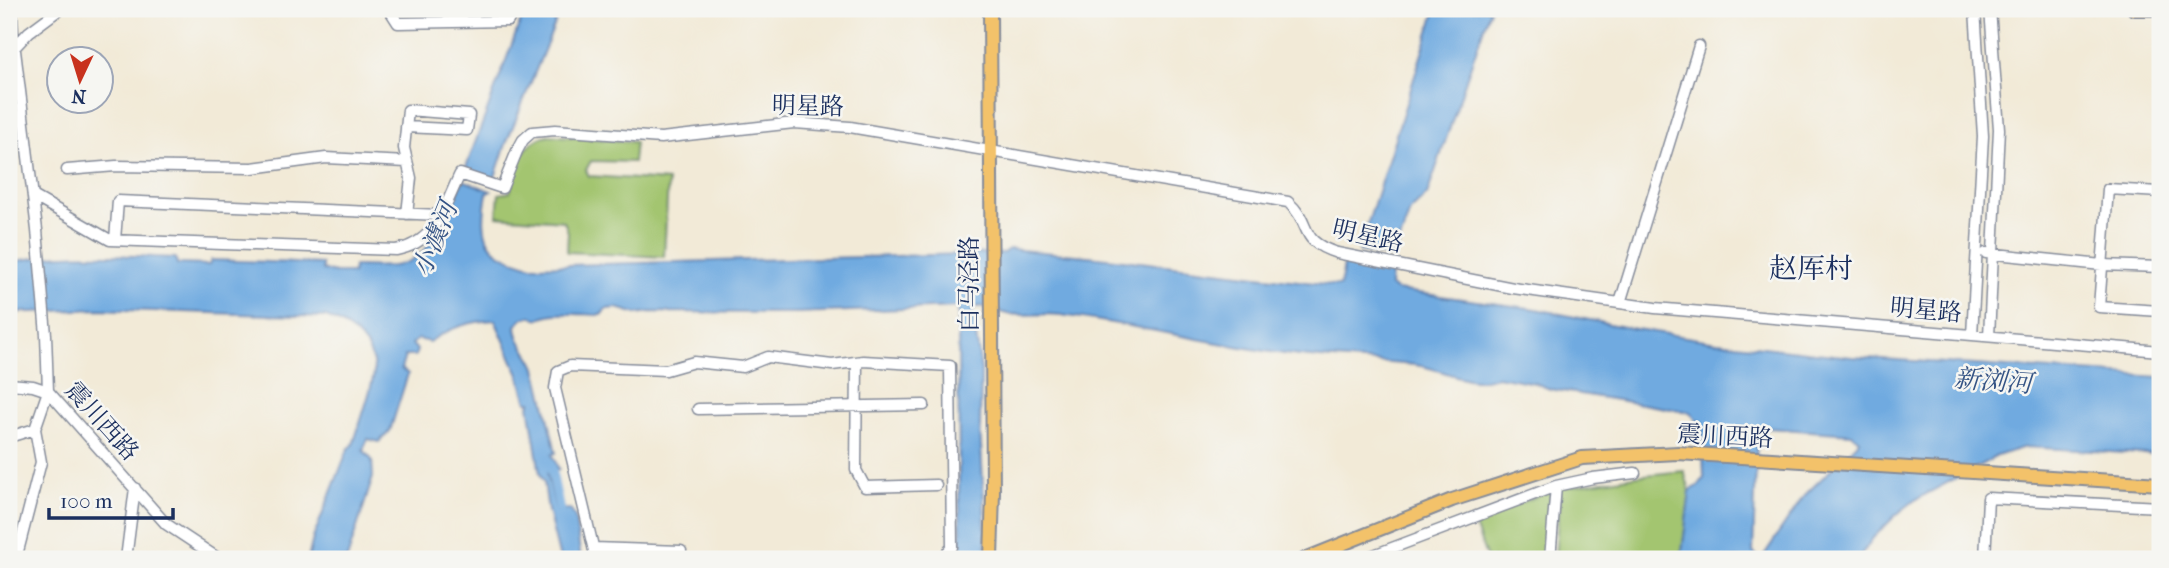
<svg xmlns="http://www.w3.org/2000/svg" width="2169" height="568" font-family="'IM FELL French Canon','Noto Serif SC',serif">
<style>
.green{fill:#a3c56f;stroke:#5f7a66;stroke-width:2}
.water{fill:#70aae0;stroke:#466c9f;stroke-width:2;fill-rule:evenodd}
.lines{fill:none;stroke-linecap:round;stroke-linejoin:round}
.canal{stroke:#70aae0;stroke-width:9}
.minor-casing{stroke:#868c9a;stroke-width:13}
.major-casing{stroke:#868c9a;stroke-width:16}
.minor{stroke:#fff;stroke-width:10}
.major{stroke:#f3c26a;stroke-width:12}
.labels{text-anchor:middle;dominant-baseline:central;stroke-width:5;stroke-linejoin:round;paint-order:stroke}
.street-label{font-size:24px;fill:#1b2f5e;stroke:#f6f6f2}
.water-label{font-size:26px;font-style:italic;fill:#355485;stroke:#f6f6f2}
.quarter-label{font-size:28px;fill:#1b2f5e;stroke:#f6f6f2}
</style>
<rect width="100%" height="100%" fill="#f6f6f2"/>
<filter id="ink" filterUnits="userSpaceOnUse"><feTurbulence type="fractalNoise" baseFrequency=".0143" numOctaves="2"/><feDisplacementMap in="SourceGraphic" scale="14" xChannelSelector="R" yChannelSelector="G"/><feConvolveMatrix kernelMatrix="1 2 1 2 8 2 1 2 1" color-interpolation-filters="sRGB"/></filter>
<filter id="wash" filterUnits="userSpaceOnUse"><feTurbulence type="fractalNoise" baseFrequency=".00686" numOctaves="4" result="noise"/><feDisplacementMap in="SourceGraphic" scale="28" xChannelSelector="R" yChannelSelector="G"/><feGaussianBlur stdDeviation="1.57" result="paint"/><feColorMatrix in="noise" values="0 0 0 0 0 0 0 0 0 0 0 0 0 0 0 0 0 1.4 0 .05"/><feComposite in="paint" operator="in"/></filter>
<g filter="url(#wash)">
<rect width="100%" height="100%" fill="#f2ead7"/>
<path class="green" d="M 547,135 L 635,142 L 633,162 L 591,161 L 586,170 L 589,176 L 668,181 L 664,257 L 567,252 L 568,232 L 564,221 L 497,216 L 499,194 L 510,192 C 517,166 520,144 547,135 Z
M 1684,471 L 1690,491 L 1681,559 L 1555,559 L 1560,488 L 1635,476 Z
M 1551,491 L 1546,559 L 1487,559 L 1473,520 Z"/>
<path class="water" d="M 525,9 L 561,9 L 507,141 L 494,180 L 465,170 Z
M 1436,9 L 1490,9 L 1427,195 L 1410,211 L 1394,258 L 1359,251 Z
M 463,180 L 491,191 L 487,193 C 479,240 486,254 532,266 L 1003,253 L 1009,249 L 1098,257 L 1340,286 L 1344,265 L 1355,265 L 1356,262 L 1353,259 L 1400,269 L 1391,271 L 1390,286 L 1396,290 L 1536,309 L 1624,327 L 1717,342 L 1852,357 L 2160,377 L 2160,455 L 2025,447 L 1997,456 L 1915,500 L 1896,515 L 1873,538 L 1858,559 L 1681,559 L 1690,491 L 1699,485 L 1704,478 L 1702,422 L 1697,421 L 1690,412 L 1550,389 L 1535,383 L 1497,376 C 1474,389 1438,367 1415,365 C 1374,361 1333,360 1292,355 C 1215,345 1138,325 1061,315 C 1044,313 1025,316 1008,314 C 995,312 985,303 972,308 L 981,370 L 980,426 L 987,559 L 962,559 L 959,495 L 958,307 L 796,313 L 650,312 L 637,314 L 617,308 L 606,309 L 601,315 C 583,315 552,310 538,319 L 531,316 L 521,319 L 516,326 C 516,343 533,355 537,371 C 544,398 550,425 556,453 L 552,454 L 559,470 L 547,473 L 556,510 L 570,509 L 575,517 L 581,559 L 560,559 L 548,511 L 544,482 L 540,474 L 529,405 L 531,402 L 527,402 L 519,375 L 495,320 C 469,321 450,328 429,342 L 418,339 L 412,344 L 417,350 L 415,356 L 405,356 L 401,369 L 408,374 L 390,431 L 379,442 L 368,439 L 363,450 L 372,460 L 373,477 L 347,559 L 308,559 L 313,538 L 348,449 L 353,445 C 357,431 375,381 374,370 C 372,341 350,326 326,317 L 97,309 L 9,313 L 9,276 L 13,275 L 10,263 C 63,249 122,256 176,258 L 177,264 L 209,265 L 211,260 L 322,264 L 322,270 L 335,273 L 353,273 L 354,266 C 367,266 380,267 393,266 C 433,261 449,212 463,180 ZM 1768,428 L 1852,434 L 1859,440 L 1857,444 L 1804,496 L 1762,558 L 1758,557 L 1753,552 L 1757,435 Z"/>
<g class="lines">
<path class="canal" d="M 550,462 L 562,521"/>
</g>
</g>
<g filter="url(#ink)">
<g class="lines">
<defs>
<path id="minor" d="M 389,9 L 398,23 L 508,21 L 514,9
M 14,48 L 29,32 L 60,9
M 406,127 L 467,130 L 469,115 L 408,110 L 404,148 L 411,178 L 407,214
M 67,170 L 116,166 L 252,168 L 326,158 L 407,162
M 2160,192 L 2108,189 L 2099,307 L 2160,311
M 33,196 L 110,240 L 396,250 C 436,243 444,207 460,174 L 502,188 L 517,151 L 523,140 L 532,132 L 555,130 L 661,138 L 794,123 L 850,127 L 1288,202 C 1314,225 1296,240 1337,253 L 1513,288 L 1655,308 L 2160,351
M 115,240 L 118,201 L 440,215
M 1986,253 L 2102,265 L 2160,267
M 1620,303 L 1699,46
M 1972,335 L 1983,136 L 1975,9
M 1989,336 L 1999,129 L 1990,9
M 857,362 L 856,470 L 865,487 L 936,485
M 9,384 L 33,386 L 48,391 L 166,524 L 219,559
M 698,409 L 924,405
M 9,437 L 35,429 L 48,391 L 46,335 L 37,230 L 13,34 L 12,9
M 594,548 L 681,551 L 680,559
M 16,559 L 41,462 L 35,429
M 126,559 L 135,488
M 596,559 L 555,388 L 558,371 L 570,366 L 666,370 L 694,362 L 743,367 L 768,357 L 832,365 L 863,361 L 950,366 L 952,547 L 942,559
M 1363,559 L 1556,486 L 1593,478 L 1635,473
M 1550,559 L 1556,486
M 1985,559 L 1988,498 L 2160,507"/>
<path id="major" d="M 990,9 L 993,492 L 991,559
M 2134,9 L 2160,9
M 1305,559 L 1452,500 L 1582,458 L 1678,453 L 2160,484"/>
</defs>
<use href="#minor" class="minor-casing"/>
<use href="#major" class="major-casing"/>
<use href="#minor" class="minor"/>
<use href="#major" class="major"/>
</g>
</g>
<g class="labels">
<g class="street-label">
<text transform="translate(808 106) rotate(1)">明星路</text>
<text transform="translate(1368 236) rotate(13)">明星路</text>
<text transform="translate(969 284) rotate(-90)">白马泾路</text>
<text transform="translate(1926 310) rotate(5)">明星路</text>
<text transform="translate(102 421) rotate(48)">震川西路</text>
<text transform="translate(1725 436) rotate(3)">震川西路</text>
</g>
<g class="water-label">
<text transform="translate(435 239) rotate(-68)">小澞河</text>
<text transform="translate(1993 381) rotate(4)">新浏河</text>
</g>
<g class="quarter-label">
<text x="1811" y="268">赵厍村</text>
</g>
</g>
<rect width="2169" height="568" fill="none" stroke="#f6f6f2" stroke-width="35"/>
<g transform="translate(80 80) rotate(184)"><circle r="33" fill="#f6f6f2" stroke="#9ea6b7" stroke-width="2"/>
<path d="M0-5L12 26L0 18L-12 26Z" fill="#c8321e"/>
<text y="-10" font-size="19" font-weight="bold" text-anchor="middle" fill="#1b2f5e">N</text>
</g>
<path d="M49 508v10h124v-10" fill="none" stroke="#1b2f5e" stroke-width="3.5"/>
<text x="60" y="508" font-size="21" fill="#1b2f5e" stroke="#f6f6f2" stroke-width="5" paint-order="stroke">100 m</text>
</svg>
